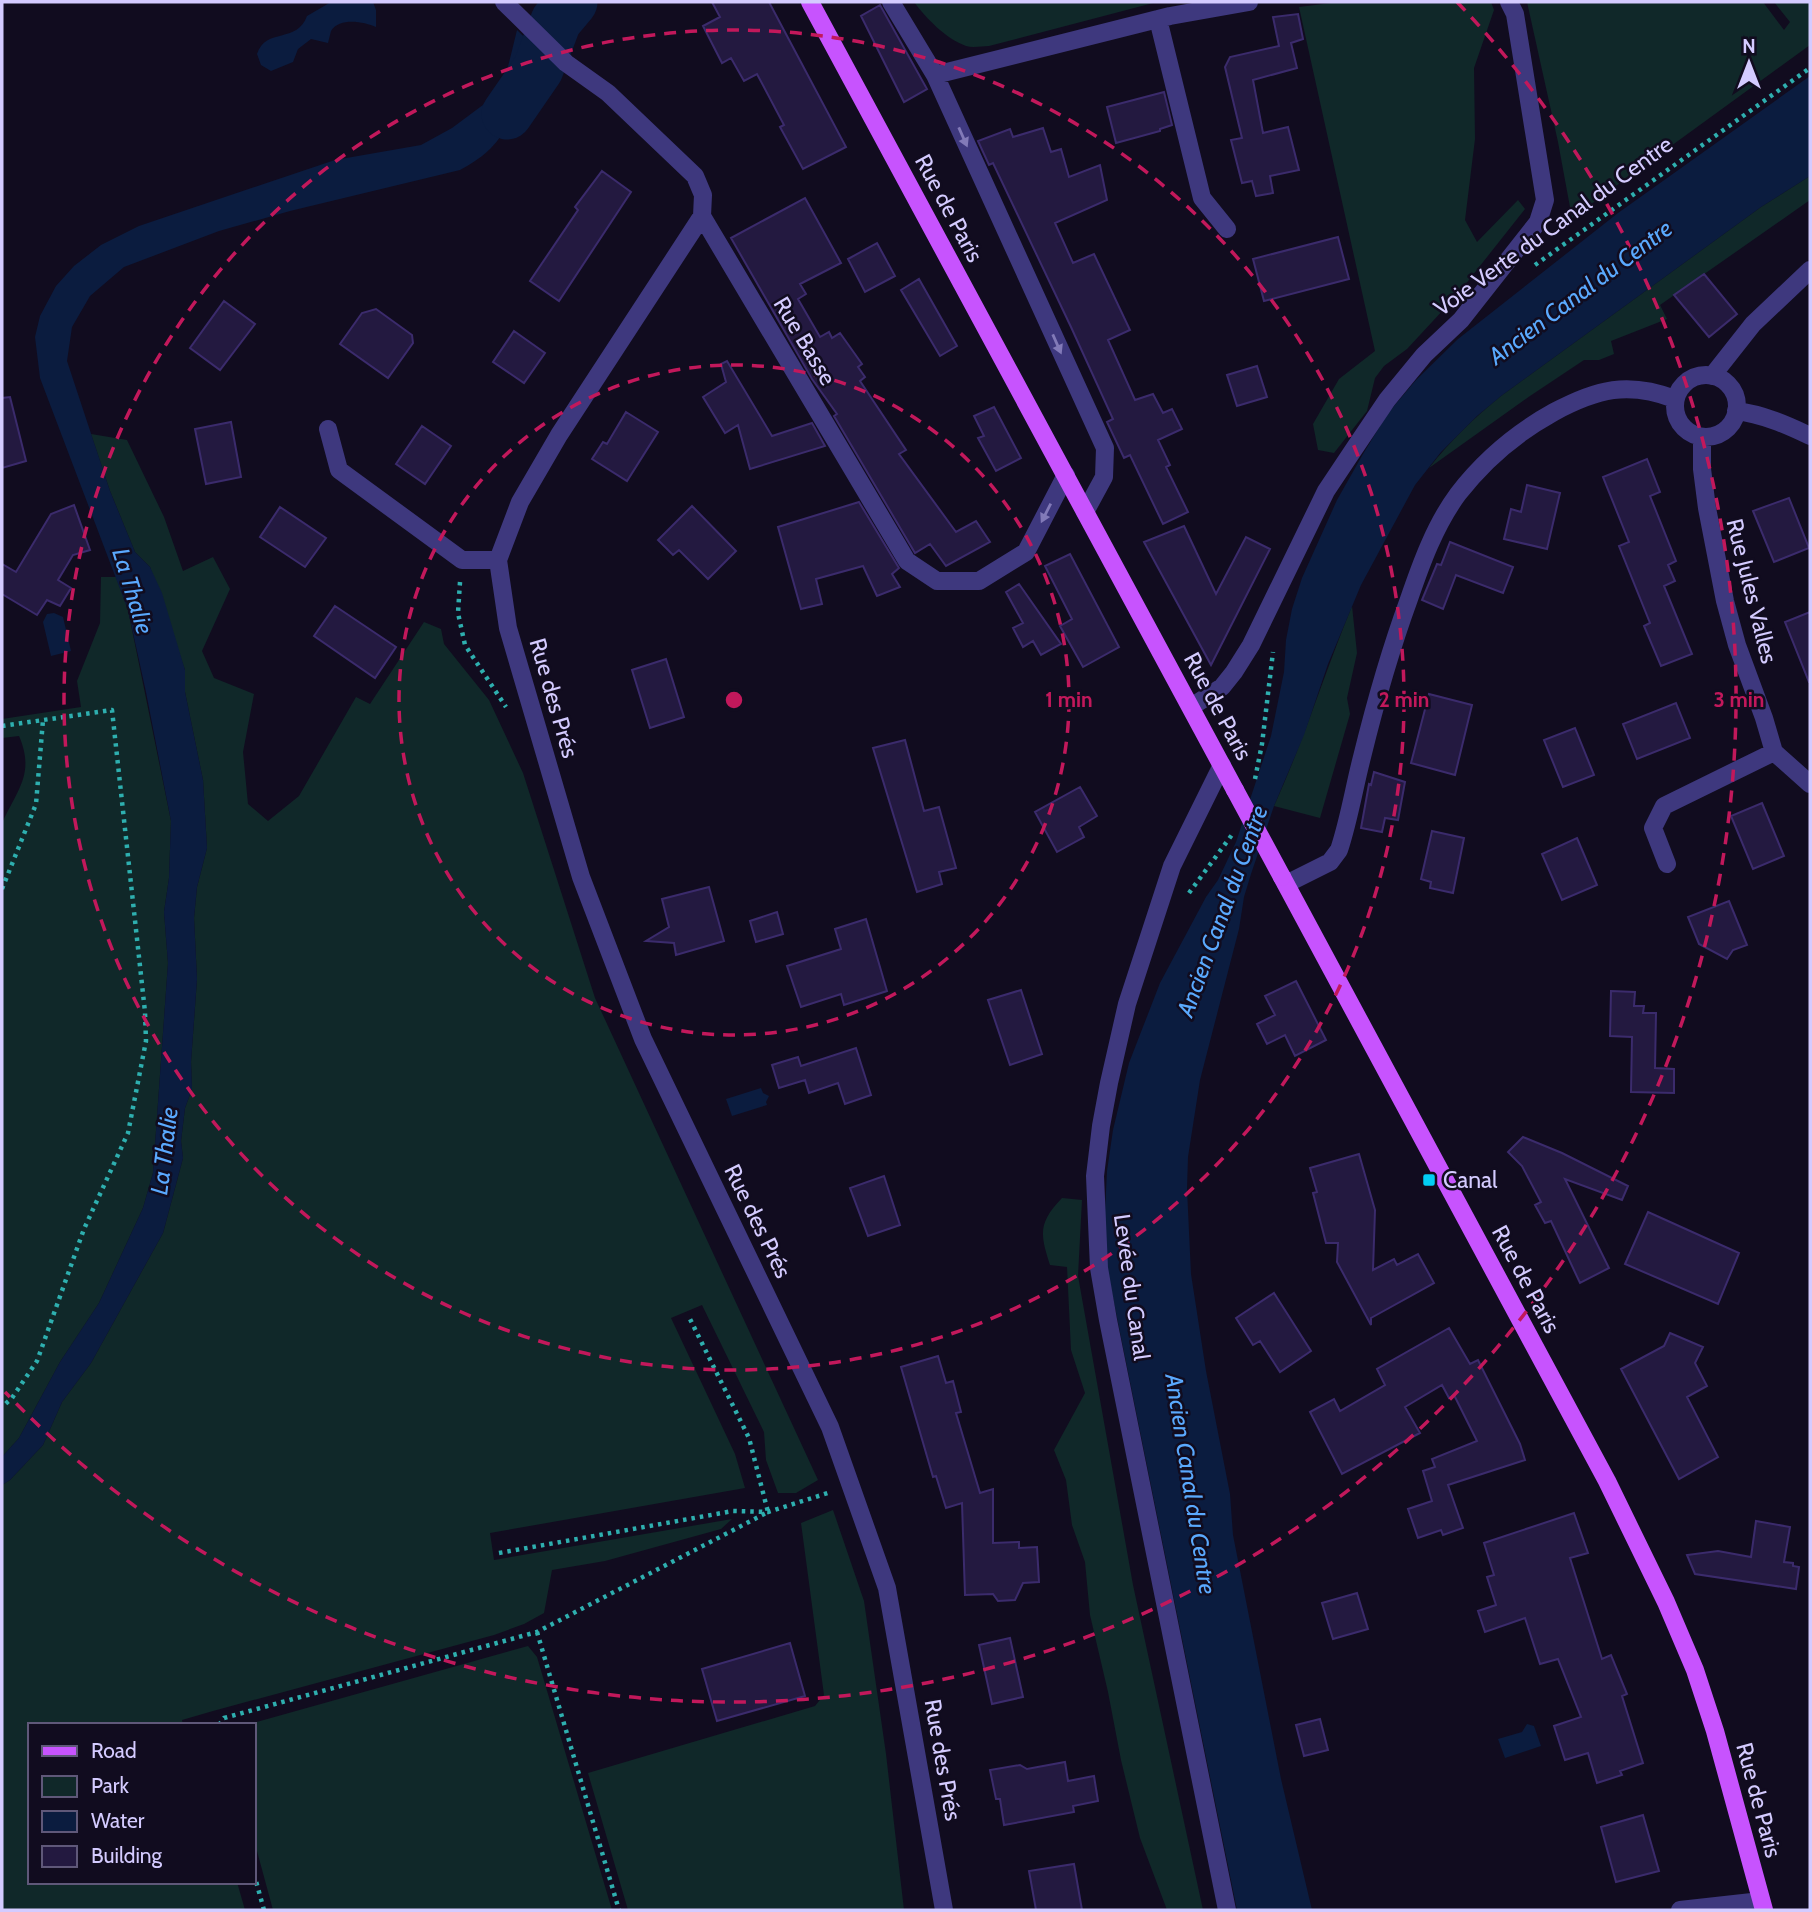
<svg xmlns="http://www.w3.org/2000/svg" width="1812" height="1912" font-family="Cabin,sans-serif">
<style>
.green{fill:#102829}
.water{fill:#0b1c3f}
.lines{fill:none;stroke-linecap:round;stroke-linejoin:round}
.river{stroke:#0b1c3f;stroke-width:51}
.building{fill:#231940;stroke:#3b2b6c;stroke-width:2}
.path{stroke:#2eafaf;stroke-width:4.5;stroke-dasharray:3.5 5;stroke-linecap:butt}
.minor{stroke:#3e387e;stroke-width:18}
.major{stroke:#c753fe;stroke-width:18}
.major-bridge{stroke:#c753fe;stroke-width:18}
.oneway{fill:#827ab8}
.ring{fill:none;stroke:#c2185b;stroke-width:3.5;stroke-dasharray:12 9}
.poi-dot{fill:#02cef4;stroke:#110c1f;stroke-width:2.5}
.labels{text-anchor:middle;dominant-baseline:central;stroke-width:5;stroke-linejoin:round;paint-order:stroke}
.street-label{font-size:23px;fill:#d4cbff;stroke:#110c1f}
.poi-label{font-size:23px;fill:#d4cbff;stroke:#110c1f;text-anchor:start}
.water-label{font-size:24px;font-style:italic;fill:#5aa9fe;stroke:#110c1f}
.centre{fill:#c2185b;stroke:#110c1f;stroke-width:3.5}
.ring-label{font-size:21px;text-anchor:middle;font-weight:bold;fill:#c2185b;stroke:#110c1f;stroke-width:5;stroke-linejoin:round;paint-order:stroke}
</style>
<rect width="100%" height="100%" fill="#110c1f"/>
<path class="green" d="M 914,2 L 1157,2 L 989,46 C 982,46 973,48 966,46 C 945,38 927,19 914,2 Z
M 1339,2 L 1491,2 L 1494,10 L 1474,68 L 1475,139 L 1465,220 L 1477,242 L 1518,200 L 1525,209 L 1457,295 L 1407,349 L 1384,366 L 1375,378 L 1367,411 L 1334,453 L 1318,450 L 1313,424 L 1339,379 L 1375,351 L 1299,7 Z
M 1527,2 L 1763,2 L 1784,30 L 1790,22 L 1774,2 L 1810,2 L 1810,45 L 1572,218 L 1558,142 Z
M 1810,176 L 1810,200 L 1660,305 L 1667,319 L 1611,341 L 1614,354 L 1599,360 L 1584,360 L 1530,396 L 1429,468 C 1450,441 1474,418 1501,396 L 1761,207 Z
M 91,434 L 127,440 L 164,517 L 183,571 L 213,557 L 230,589 L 202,651 L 214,678 L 254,694 L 243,752 L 248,804 L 268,821 L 299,796 L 356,697 L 370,704 L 424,622 L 441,629 L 444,644 L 489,700 L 523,773 L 595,998 L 818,1480 L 796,1493 L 778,1493 L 766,1460 L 764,1432 L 702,1305 L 671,1318 L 735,1454 L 745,1488 L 490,1533 L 494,1560 L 732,1519 L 721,1529 L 605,1561 L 552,1570 L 544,1613 L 524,1624 L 494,1635 L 213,1711 L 182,1720 L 183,1725 L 30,1725 L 30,1882 L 237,1882 L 245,1910 L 2,1910 L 2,1485 L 10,1480 L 43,1445 L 62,1402 L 91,1363 L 163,1233 L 183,1158 L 181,1141 L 185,1108 L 192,1089 L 191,1062 L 197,979 L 194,918 L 197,887 L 207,848 L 203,780 L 185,692 L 185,670 L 150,567 L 135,552 L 110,491 Z
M 101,577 L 116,577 L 128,610 L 171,821 L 169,878 L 164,912 L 168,963 L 153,1173 L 143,1208 L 99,1303 L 60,1362 L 19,1438 L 2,1457 L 2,823 C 18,789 35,773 19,736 L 2,738 L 2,719 L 81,707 L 77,681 L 100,623 Z
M 1352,606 L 1357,653 L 1347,698 L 1350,714 L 1320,818 L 1274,806 C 1304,740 1325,672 1352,606 Z
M 1062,1198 L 1082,1200 L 1078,1276 L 1133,1585 L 1203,1910 L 1167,1910 L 1140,1838 L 1121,1760 L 1108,1692 L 1090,1615 L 1085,1562 L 1072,1525 L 1066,1480 L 1054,1450 L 1085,1393 L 1071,1350 L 1067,1267 L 1050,1265 C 1040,1234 1038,1223 1062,1198 Z
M 833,1510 L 864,1601 L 886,1754 L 904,1910 L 628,1910 L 588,1773 L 815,1706 L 824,1695 L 801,1523 Z
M 528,1646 L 537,1657 L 612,1910 L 273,1910 L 254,1840 L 254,1725 L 246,1725 Z"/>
<path class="water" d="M 331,2 L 373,2 L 376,10 L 376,27 C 364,22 340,17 331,31 C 330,35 329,39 328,43 L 311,39 L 298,49 L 293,62 L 271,71 L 261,65 L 257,54 C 266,27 297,44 307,16 Z
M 544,2 L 598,2 L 566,48 L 533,16 Z
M 517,30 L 551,63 C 543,77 531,89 522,103 C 501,136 496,151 460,170 L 290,211 L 219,231 L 124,267 L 90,296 L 72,327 L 67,361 L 110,491 L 135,552 L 150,567 L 162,593 L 185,670 L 185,692 L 203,780 L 207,848 L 197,887 L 194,918 L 197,979 L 191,1062 L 192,1089 L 185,1108 L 181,1141 L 183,1158 L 163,1233 L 91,1363 L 62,1402 L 43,1445 L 10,1480 L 2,1485 L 2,1457 L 19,1438 L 60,1362 L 99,1303 L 143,1208 L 153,1173 L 168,963 L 164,912 L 169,878 L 171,821 L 146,692 L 128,610 L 40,378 L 35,337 L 40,316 L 56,286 L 74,266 L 101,245 L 139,226 L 335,160 L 421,145 L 452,128 L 495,96 L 505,79 Z
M 1810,76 L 1810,176 L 1761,207 L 1501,396 L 1477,416 L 1441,452 L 1415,485 L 1361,585 L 1328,664 L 1304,735 L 1274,806 L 1251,874 L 1244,897 L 1239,929 L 1200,1080 L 1188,1157 L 1187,1189 L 1191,1274 L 1206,1371 L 1230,1494 L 1233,1535 L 1281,1779 L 1312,1910 L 1237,1910 L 1108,1273 L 1104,1232 L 1107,1171 L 1113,1130 L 1129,1063 L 1160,983 L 1206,897 L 1218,880 L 1236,842 L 1271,736 L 1284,672 L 1286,640 L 1292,609 L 1302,578 L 1337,500 L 1363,454 L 1388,413 L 1416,380 L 1458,339 L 1618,213 Z
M 54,613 L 63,617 L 71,651 L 51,656 L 43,622 L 47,614 Z
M 761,1088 L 763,1093 L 769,1096 L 766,1102 L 767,1105 L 732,1116 L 726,1099 Z
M 1527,1724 L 1534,1726 L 1541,1746 L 1505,1758 L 1498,1739 L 1522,1732 Z"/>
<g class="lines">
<path class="river" d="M 507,114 L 538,69 L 556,21 L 572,2"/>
</g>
<path class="building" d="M 712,2 L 769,2 L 846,147 L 803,169 L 780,127 L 784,125 L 757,74 L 744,81 L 731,58 L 722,63 L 703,26 L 720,17 Z
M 880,5 L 927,89 L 904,102 L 861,16 Z
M 1298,14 L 1303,39 L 1291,43 L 1297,68 L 1253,80 L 1263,133 L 1288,127 L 1299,170 L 1270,176 L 1273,193 L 1256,196 L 1252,181 L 1242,183 L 1231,140 L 1242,138 L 1225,67 L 1230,57 L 1279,46 L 1273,17 Z
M 1164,92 L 1172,125 L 1160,129 L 1160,131 L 1116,143 L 1107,107 Z
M 1043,128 L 1051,152 L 1061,149 L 1069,177 L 1100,165 L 1107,200 L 1055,223 L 1073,263 L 1094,254 L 1130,330 L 1108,340 L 1135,400 L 1153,394 L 1163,413 L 1172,409 L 1182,429 L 1158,440 L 1170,465 L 1166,467 L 1188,512 L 1163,524 L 1130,455 L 1124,458 L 1107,422 L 1113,419 L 1071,327 L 993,163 L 989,165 L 978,141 L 1010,129 L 1013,137 Z
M 602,171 L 631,192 L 559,301 L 530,281 L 578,210 L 575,207 Z
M 805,198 L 841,263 L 800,284 L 806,294 L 798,299 L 820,337 L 829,332 L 832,338 L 840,333 L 862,364 L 858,367 L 865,377 L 860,381 L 906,450 L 899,454 L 956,532 L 976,521 L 990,542 L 946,566 L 930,544 L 915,553 L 834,416 L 837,414 L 812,379 L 731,238 Z
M 1338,237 L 1349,279 L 1264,301 L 1253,259 Z
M 877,243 L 895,276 L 865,292 L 848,259 Z
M 1704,274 L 1737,314 L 1709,337 L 1674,295 Z
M 919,279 L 957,346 L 940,356 L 901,290 Z
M 224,301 L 255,324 L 220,370 L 190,348 Z
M 376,309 L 412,335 L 413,343 L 388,378 L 340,344 L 362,313 Z
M 514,331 L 545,353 L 524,383 L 493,362 Z
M 727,361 L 772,436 L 812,423 L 825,446 L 750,469 L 738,425 L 725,433 L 703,397 L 726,382 L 721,364 Z
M 1257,366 L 1267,397 L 1237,406 L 1227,375 Z
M 10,397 L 26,461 L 2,468 L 2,398 Z
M 994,407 L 1021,458 L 996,471 L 978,438 L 984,436 L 974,416 Z
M 626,412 L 658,432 L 627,481 L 592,459 L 603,442 L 607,444 Z
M 231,422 L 241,477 L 206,484 L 195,429 Z
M 422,426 L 451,446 L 425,484 L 396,464 Z
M 1647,459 L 1660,492 L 1650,496 L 1676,561 L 1668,565 L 1675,581 L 1664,586 L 1692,654 L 1661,666 L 1644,626 L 1650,623 L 1619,546 L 1629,542 L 1603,477 Z
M 1527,485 L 1560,493 L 1547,549 L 1504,539 L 1511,509 L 1521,512 Z
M 1789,498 L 1809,548 L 1774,562 L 1753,511 Z
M 859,502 L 899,568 L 892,574 L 900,587 L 877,596 L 863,566 L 816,579 L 822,604 L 801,609 L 778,527 Z
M 74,505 L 90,550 L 73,555 L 58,580 L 71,588 L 60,606 L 47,600 L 37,615 L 2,594 L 2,564 L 16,572 L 51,514 Z
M 692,506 L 736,551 L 708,579 L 679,550 L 673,555 L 658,540 Z
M 280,507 L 326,538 L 305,567 L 260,537 Z
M 1184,526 L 1216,594 L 1246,537 L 1270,549 L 1211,665 L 1144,542 Z
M 1450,542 L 1513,567 L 1503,593 L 1456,575 L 1443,609 L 1422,600 L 1437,564 L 1441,565 Z
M 1070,554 L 1119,647 L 1083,667 L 1060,626 L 1072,619 L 1045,566 Z
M 1019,584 L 1061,644 L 1041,655 L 1033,641 L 1023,647 L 1013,628 L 1023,623 L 1006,592 Z
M 335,606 L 396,647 L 375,678 L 314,636 Z
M 1810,612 L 1810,682 L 1809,682 L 1785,622 Z
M 666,659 L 684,717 L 650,728 L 632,670 Z
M 1429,694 L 1472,705 L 1455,775 L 1411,763 Z
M 1676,703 L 1690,738 L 1637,759 L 1623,724 Z
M 1575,728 L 1594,775 L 1563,787 L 1544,740 Z
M 905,740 L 924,811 L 939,807 L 956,868 L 939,872 L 942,884 L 917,892 L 873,748 Z
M 1374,772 L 1405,782 L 1398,820 L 1385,818 L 1382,832 L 1361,828 L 1369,784 L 1371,785 Z
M 1080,787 L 1097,816 L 1079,827 L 1084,837 L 1057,852 L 1035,812 Z
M 1762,803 L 1784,856 L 1753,869 L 1731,816 Z
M 1432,831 L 1464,838 L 1453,893 L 1430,888 L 1431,882 L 1421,879 Z
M 1577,838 L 1597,885 L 1562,900 L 1542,854 Z
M 709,887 L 724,941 L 676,955 L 674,943 L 646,941 L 669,927 L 662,899 Z
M 1729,901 L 1747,945 L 1733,950 L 1727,959 L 1699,944 L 1688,917 Z
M 777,912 L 783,934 L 756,942 L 750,921 Z
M 866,919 L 887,991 L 844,1005 L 841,994 L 801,1007 L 787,966 L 841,949 L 835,929 Z
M 1296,981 L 1326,1040 L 1295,1056 L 1285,1035 L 1267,1044 L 1257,1024 L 1275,1015 L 1265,996 Z
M 1021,990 L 1042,1054 L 1010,1065 L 988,1000 Z
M 1611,991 L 1635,992 L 1634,1006 L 1644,1006 L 1643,1013 L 1656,1013 L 1655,1068 L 1674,1069 L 1674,1093 L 1631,1092 L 1632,1037 L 1610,1036 Z
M 856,1048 L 871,1095 L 845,1104 L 838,1083 L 809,1093 L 805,1080 L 779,1088 L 772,1065 L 798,1057 L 801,1066 Z
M 1523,1137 L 1562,1153 L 1628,1186 L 1622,1200 L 1565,1179 L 1609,1268 L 1580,1283 L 1551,1221 L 1545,1223 L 1535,1205 L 1541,1202 L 1522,1166 L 1508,1152 Z
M 1359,1154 L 1375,1210 L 1373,1270 L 1394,1259 L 1397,1265 L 1418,1254 L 1434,1283 L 1371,1318 L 1371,1325 L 1337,1262 L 1338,1243 L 1326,1243 L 1313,1193 L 1317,1192 L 1310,1168 Z
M 884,1176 L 900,1225 L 868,1236 L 850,1188 Z
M 1648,1212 L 1739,1253 L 1718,1304 L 1625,1264 Z
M 1274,1293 L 1311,1351 L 1280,1372 L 1260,1341 L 1253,1345 L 1236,1318 Z
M 1449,1328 L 1470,1364 L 1478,1360 L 1520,1444 L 1525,1460 L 1448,1485 L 1463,1528 L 1443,1535 L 1441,1530 L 1418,1538 L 1408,1509 L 1432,1501 L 1423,1471 L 1435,1467 L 1432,1459 L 1477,1441 L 1454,1395 L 1449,1398 L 1442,1385 L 1405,1407 L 1420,1433 L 1342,1474 L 1310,1412 L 1334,1399 L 1340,1411 L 1385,1385 L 1377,1369 Z
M 1670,1333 L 1703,1347 L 1695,1363 L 1707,1386 L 1687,1397 L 1718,1457 L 1679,1479 L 1621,1369 L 1664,1346 Z
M 938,1356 L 946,1383 L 953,1381 L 961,1412 L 956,1413 L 980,1493 L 993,1489 L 993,1543 L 1019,1542 L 1019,1548 L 1037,1547 L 1039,1582 L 1023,1583 L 1015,1600 L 998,1601 L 993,1594 L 965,1595 L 962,1503 L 946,1508 L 936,1476 L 933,1477 L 901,1367 Z
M 1574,1513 L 1588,1553 L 1570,1558 L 1602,1659 L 1611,1655 L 1627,1694 L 1622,1696 L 1643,1763 L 1620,1771 L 1622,1775 L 1597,1783 L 1588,1753 L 1565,1760 L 1554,1726 L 1581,1717 L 1558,1659 L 1540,1664 L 1525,1618 L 1485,1632 L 1478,1611 L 1496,1605 L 1487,1577 L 1494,1575 L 1484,1543 Z
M 1756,1521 L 1790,1527 L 1784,1562 L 1793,1563 L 1793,1566 L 1799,1567 L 1796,1589 L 1695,1574 L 1687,1555 L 1718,1551 L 1751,1557 Z
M 1357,1593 L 1368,1629 L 1333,1639 L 1322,1603 Z
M 1010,1638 L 1023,1697 L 992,1704 L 979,1645 Z
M 790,1643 L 805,1696 L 717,1721 L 702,1669 Z
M 1320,1719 L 1328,1750 L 1304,1756 L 1296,1725 Z
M 1065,1762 L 1068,1781 L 1094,1776 L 1098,1801 L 1073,1806 L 1074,1812 L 1004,1825 L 1000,1799 L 996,1799 L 990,1770 L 1020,1765 L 1027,1769 Z
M 1643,1815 L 1659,1871 L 1616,1882 L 1601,1827 Z
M 1074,1864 L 1082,1910 L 1036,1910 L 1029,1871 Z"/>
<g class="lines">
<path class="path" d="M 1535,265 L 1810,68
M 460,582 L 458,613 L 465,645 L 506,707
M 2,726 L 112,710 L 145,1012 L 146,1041 L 128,1133 L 84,1229 L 37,1361 L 12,1398 L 2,1407
M 1255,779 L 1262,744 L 1273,652
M 2,889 L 36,804 L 43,720
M 1189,893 L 1234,832
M 499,1553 L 733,1511 L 768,1512 L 831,1492
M 537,1632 L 619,1910
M 219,1725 L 224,1718 L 537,1632 L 768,1512 L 749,1438 L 688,1315
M 254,1874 L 264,1910"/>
<path class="minor" d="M 504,2 L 566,63 L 608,93 L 695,176 L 703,195 L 702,216 L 907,561 L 937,581 L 979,581 L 1026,552 L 1066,475
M 891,2 L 935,75 L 1105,448 L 1104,477 L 1085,512
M 1158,19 L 1202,198 L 1227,229
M 935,75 L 1170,16 L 1249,2
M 702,216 L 559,435 L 520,502 L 498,560 L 508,628 L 581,877 L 643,1039 L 830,1427 L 887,1588 L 944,1910
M1675 406a31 31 0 1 1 62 0a31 31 0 1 1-62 0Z
M 1712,376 L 1753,324 L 1810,270
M 1736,411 C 1762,414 1787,425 1810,436
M 328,429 L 339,470 L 462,560 L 498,560
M 1702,437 L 1702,469 L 1707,508 L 1725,601 L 1737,645 L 1764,718 L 1774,752 L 1810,784
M 1191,707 L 1222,687 L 1234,672 L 1251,645 L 1326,491 L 1354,449 L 1387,400 L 1424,355 L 1461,320 L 1538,222 L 1545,200 L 1515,14 L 1509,2
M 1222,765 L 1172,866 L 1127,1004 L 1109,1083 L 1101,1126 L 1095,1176 L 1099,1268 L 1108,1320 L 1227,1910
M 1667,864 L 1653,828 L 1664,806 L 1774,752
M 1286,884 L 1330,862 L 1339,850 C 1349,820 1354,788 1362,757 C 1375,704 1390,651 1409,599 C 1421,564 1435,525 1458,494 C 1485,459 1516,433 1554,412 C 1597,389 1628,381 1675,399
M 1680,1910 L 1761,1901"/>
<path class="major" d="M 810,2 L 1235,790
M 1282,877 L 1607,1481 L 1666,1602 L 1695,1670 L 1715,1731 L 1764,1910"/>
<path class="major-bridge" d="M 1235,790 L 1282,877"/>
</g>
<defs><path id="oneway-solid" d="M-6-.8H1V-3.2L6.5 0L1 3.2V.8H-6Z" transform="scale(1.75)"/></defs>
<g class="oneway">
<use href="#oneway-solid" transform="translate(963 137) rotate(66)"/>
<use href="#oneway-solid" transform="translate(1057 344) rotate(66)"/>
<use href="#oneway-solid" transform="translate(1046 513) rotate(117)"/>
</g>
<g class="ring">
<circle cx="734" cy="700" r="335"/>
<circle cx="734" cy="700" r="670"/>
<path d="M1457 2A1005 1005 0 1 1 5 1392"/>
</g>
<rect class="poi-dot" x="1422" y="1173" width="14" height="14" rx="3.5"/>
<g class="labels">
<g class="street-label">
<text transform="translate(949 208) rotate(62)">Rue de Paris</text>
<text transform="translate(1553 226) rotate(-36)">Voie Verte du Canal du Centre</text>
<text transform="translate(805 341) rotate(59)">Rue Basse</text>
<text transform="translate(1752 591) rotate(76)">Rue Jules Valles</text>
<text transform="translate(554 698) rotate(74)">Rue des Prés</text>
<text transform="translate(1218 706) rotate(62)">Rue de Paris</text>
<text transform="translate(758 1221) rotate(64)">Rue des Prés</text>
<text transform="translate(1526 1279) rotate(62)">Rue de Paris</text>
<text transform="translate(1132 1287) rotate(82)">Levée du Canal</text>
<text transform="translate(943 1760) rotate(80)">Rue des Prés</text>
<text transform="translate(1759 1800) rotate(75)">Rue de Paris</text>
</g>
<g class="poi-label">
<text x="1443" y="1180">Canal</text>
</g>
<g class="water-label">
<text transform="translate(1580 292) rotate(-37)">Ancien Canal du Centre</text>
<text transform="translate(133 591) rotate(73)">La Thalie</text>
<text transform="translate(1222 911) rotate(-70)">Ancien Canal du Centre</text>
<text transform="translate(164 1151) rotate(-83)">La Thalie</text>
<text transform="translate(1191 1484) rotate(81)">Ancien Canal du Centre</text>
</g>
</g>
<circle cx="734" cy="700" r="10" class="centre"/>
<g class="ring-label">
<text x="1069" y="707">1 min</text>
<text x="1404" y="707">2 min</text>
<text x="1739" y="707">3 min</text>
</g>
<rect width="1812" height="1912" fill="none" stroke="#d4cbff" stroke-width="7"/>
<rect x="28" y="1723" width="228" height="161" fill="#110c1f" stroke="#5f5879" stroke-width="2"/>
<rect x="42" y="1746" width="35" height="10" fill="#c753fe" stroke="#5f5879" stroke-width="2"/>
<text x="91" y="1758" font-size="21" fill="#d4cbff">Road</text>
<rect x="42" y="1776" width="35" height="21" fill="#102829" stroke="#5f5879" stroke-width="2"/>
<text x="91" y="1793" font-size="21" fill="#d4cbff">Park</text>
<rect x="42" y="1811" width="35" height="21" fill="#0b1c3f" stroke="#5f5879" stroke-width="2"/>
<text x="91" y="1828" font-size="21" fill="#d4cbff">Water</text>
<rect x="42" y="1846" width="35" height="21" fill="#231940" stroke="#5f5879" stroke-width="2"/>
<text x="91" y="1863" font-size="21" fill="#d4cbff">Building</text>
<g transform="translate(1749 63)" stroke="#110c1f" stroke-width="5" paint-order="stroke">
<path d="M0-5L12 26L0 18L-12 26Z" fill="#d4cbff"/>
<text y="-10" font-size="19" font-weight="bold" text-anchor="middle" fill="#d4cbff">N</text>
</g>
</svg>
